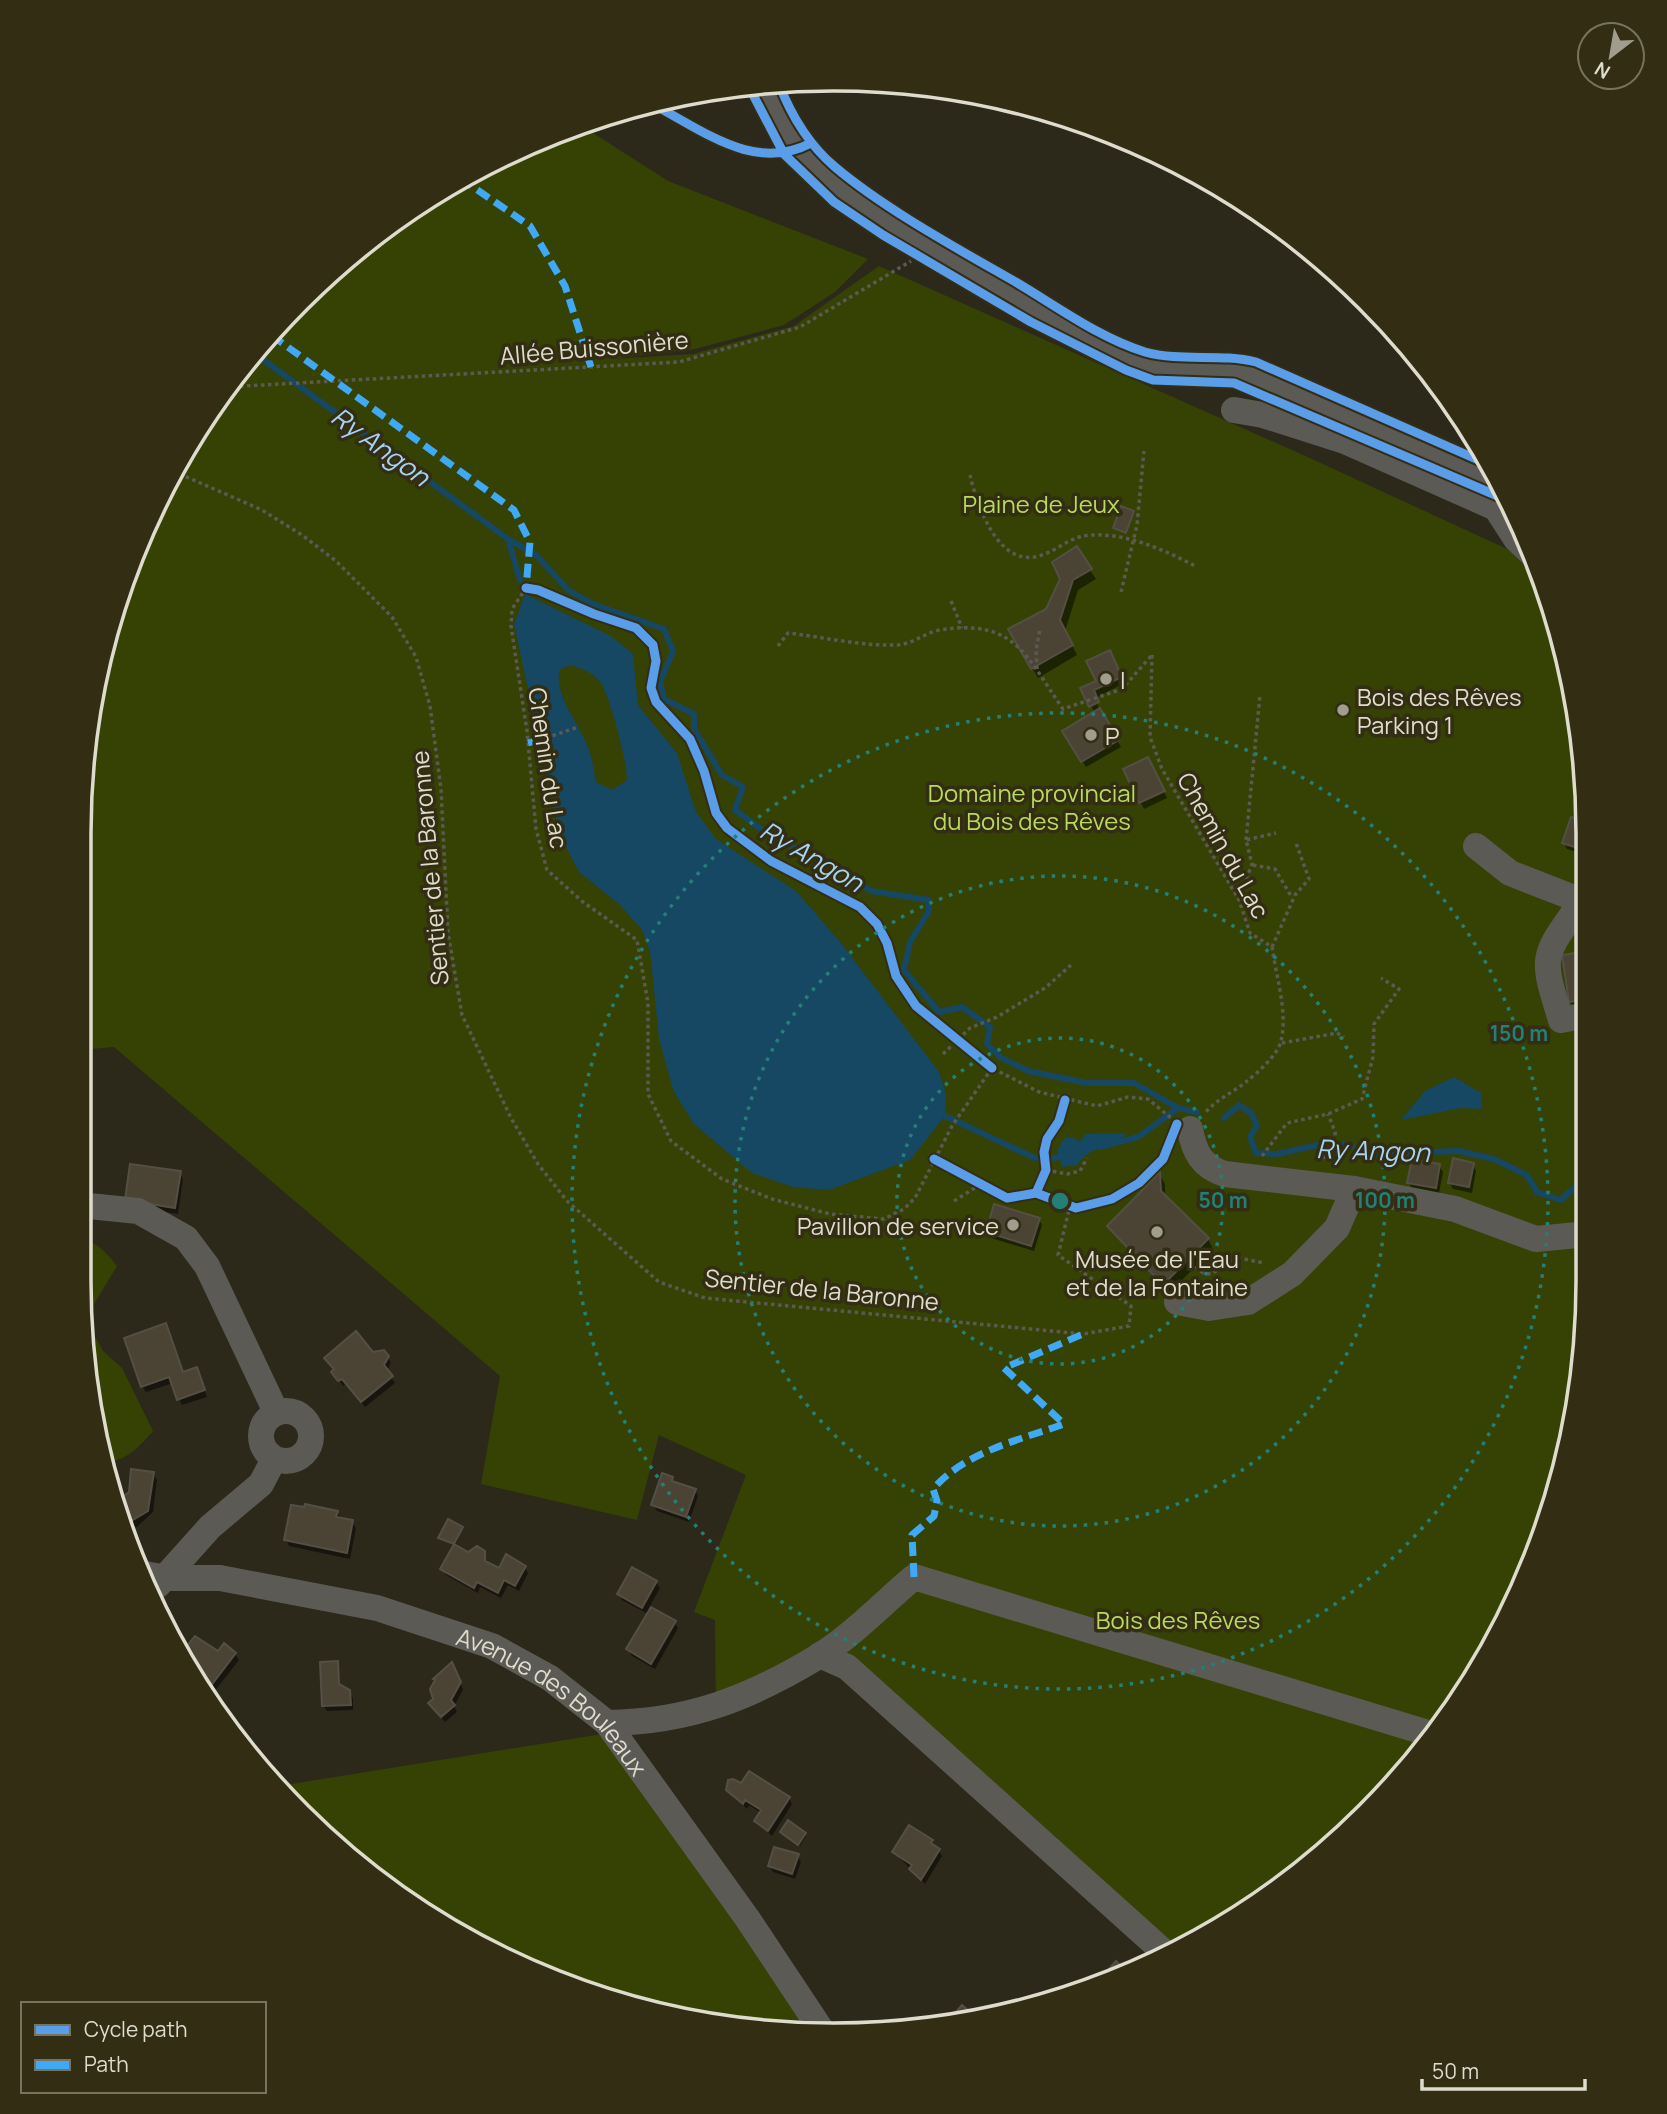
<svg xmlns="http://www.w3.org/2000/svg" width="1667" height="2114" font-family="Manrope,sans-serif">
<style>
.green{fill:#354204}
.water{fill:#164763;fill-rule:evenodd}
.shadow{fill:#0007}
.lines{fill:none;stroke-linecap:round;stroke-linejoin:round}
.stream{stroke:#164763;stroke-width:6}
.building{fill:#4b4435;stroke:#544f45;stroke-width:2}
.path{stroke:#5c5952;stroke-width:3.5;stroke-dasharray:3.5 3.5;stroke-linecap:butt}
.minor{stroke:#5c5a55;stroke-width:26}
.quiet{stroke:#3fa9f5;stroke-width:7;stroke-dasharray:14 7;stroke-linecap:butt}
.cycleway-casing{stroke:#332d14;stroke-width:13}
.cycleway{stroke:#5a9eea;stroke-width:9}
.ring{fill:none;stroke:#248077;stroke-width:3.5;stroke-dasharray:3.5 7}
.poi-dot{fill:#a09d8e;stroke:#332d14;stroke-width:2.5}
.labels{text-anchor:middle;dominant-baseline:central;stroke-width:7;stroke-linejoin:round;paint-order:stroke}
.street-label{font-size:24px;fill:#dedccc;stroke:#332d14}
.park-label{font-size:24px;fill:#b8db5b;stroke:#332d14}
.poi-label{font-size:24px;fill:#dedccc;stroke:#332d14;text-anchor:start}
.water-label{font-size:26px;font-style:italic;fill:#a7d3f2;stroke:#332d14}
.rim{fill:none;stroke:#dedccc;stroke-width:3.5}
.centre{fill:#248077;stroke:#332d14;stroke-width:3.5}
.ring-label{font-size:21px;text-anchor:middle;font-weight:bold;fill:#248077;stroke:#332d14;stroke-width:7;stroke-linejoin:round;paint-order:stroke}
</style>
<rect width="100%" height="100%" fill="#2c291b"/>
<path class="green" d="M 579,124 L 668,181 L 868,259 L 835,292 L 784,325 L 695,349 L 611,359 L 693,354 L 794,326 L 879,266 L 1312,459 L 1535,562 L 1548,591 L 1587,784 L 1588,1281 L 1574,1427 L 1531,1569 L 1461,1700 L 1331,1848 L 1211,1934 L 1159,1956 L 846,1675 L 822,1663 L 716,1715 L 715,1620 L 694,1612 L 746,1475 L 659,1435 L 637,1520 L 481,1484 L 500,1376 L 114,1047 L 80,1050 L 80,785 L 119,591 L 180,456 L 235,374 L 336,266 L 456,180 Z
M 79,1239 C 94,1239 108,1254 117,1266 L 90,1311 L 92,1331 L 103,1351 L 122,1368 L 153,1431 C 139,1447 125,1463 103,1462 L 79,1281 Z
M 602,1734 L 804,1980 L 837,2035 L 639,2010 L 456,1934 L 300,1814 L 279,1786 Z"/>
<path class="water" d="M 525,594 L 611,636 L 633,654 L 638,705 L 677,753 L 696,812 L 716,839 L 796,891 L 841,943 L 939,1072 L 946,1094 L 945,1116 L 910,1160 L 829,1190 L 793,1187 L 752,1173 L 694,1124 L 674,1092 L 659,1039 L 650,951 L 642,930 L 620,905 L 579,872 L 559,833 L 514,624 ZM 571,665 C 583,669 595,673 602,685 C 611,701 627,761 627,780 L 612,790 L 596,782 C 594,772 593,760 589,750 C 581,725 553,696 560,669 Z
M 1454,1077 L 1481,1093 L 1482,1109 L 1461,1108 L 1401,1120 L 1425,1091 Z
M 1123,1133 L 1126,1135 C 1109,1146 1088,1148 1077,1165 L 1062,1167 L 1057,1150 L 1065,1138 L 1073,1137 L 1079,1142 L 1086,1134 Z"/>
<path class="shadow" d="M 1133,513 L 1127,534 L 1116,530 L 1115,528 Z
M 1090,570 L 1096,579 L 1078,590 L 1065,631 L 1077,655 L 1038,678 L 1011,630 L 1048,611 L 1062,579 Z
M 1112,658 L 1124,683 L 1096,698 L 1099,710 L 1121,747 L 1086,767 L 1065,731 L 1095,713 L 1082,689 L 1098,682 Z
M 1151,765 L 1167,798 L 1144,809 L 1125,770 Z
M 1587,784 L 1587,820 L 1580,818 L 1577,811 Z
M 1587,824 L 1587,855 L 1567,849 L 1564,843 Z
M 1587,953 L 1587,1009 L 1576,1011 L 1570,1001 L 1564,956 Z
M 1473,1165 L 1476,1171 L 1472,1193 L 1453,1189 L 1449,1182 Z
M 1439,1166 L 1443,1172 L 1439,1193 L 1412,1189 L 1409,1183 Z
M 180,1173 L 183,1179 L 178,1214 L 130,1206 Z
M 1160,1175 L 1165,1184 L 1165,1198 L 1208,1239 L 1213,1249 L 1169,1293 L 1109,1226 Z
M 1039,1219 L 1042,1225 L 1034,1251 L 991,1238 L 987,1232 Z
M 166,1326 L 184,1374 L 197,1369 L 207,1397 L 182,1405 L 173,1383 L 146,1392 L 142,1386 Z
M 372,1354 L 388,1357 L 391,1363 L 387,1371 L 395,1383 L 365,1407 L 346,1384 L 343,1386 L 326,1358 Z
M 153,1474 L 157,1480 L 153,1512 L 137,1527 L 125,1526 L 114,1498 L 122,1499 Z
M 672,1478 L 676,1484 L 695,1490 L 698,1496 L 689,1522 L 657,1511 L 653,1505 Z
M 337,1512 L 341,1519 L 352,1522 L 356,1528 L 350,1559 L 289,1546 L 286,1540 Z
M 462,1528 L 455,1547 L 468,1554 L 483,1552 L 488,1564 L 499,1570 L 525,1567 L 528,1573 L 519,1591 L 508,1585 L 501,1598 L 480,1587 L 478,1593 L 446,1575 L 442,1569 L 455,1546 L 440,1538 Z
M 656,1582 L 660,1588 L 649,1608 L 674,1622 L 678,1628 L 655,1669 L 632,1656 L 628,1649 L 648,1614 L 622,1600 L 619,1594 Z
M 218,1653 L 235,1654 L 239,1660 L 210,1697 L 197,1680 L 201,1677 L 181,1657 Z
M 337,1663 L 341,1687 L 353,1698 L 353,1710 L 327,1711 L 323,1705 Z
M 455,1670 L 463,1690 L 454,1706 L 457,1712 L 445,1722 L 430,1704 L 435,1700 L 436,1682 Z
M 728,1790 L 789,1798 L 792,1804 L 772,1836 L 756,1821 L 761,1813 L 749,1805 L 747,1809 Z
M 782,1832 L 805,1834 L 806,1836 L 800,1846 Z
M 932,1841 L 942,1856 L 925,1884 L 894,1852 Z
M 797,1856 L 801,1862 L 795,1879 L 773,1872 L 769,1866 Z"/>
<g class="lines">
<path class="stream" d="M 254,353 L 508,539 L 520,580
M 508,539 L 536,555 L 568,590 L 593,604 L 664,629 L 673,651 L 660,682 L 664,699 L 694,714 L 694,729 L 722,775 L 743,787 L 735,810 L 773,838 L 825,861 L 871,891 L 929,900 L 929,911 L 910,942 L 904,970 L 939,1012 L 962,1007 L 990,1027 L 987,1044 L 1000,1057 L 1028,1071 L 1087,1083 L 1134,1083 L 1178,1108
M 945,1116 L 1035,1158
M 1224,1118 L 1239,1105 L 1251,1113 L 1257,1125 L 1250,1137 L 1256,1153 L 1277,1154 L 1318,1145 L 1344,1144 L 1372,1154 L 1459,1151 L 1494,1159 L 1527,1175 L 1537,1192 L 1561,1200 L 1579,1183 L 1588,1186
M 1099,1147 L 1138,1137 L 1178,1108 L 1197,1112
M 1053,1158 L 1068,1155"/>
</g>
<path class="building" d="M 1121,506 L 1134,511 L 1126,533 L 1113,528 Z
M 1077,546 L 1092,569 L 1073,580 L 1060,620 L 1073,645 L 1031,669 L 1008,629 L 1046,609 L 1060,579 L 1052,562 Z
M 1110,650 L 1122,677 L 1094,690 L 1099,702 L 1089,707 L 1080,688 L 1096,681 L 1086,661 Z
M 1100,708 L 1119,740 L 1081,762 L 1062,731 Z
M 1148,757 L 1165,791 L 1139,803 L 1123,769 Z
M 1583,781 L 1587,784 L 1587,815 L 1575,812 Z
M 1571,817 L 1587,822 L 1587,851 L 1562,843 Z
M 1587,951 L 1587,999 L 1569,1002 L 1562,955 Z
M 1453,1158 L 1474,1163 L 1469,1187 L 1448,1183 Z
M 1412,1159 L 1440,1164 L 1436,1188 L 1407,1183 Z
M 130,1164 L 181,1171 L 175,1208 L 125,1200 Z
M 1160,1172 L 1161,1191 L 1209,1238 L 1163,1285 L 1107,1226 Z
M 994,1204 L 1040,1218 L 1031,1246 L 986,1232 Z
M 166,1323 L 183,1372 L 197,1367 L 205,1390 L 177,1400 L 169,1377 L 141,1387 L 124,1338 Z
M 356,1331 L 373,1352 L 384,1350 L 389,1356 L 384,1365 L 393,1376 L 361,1402 L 342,1379 L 338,1381 L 331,1372 L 334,1369 L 324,1358 Z
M 131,1469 L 154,1472 L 148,1511 L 128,1523 L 124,1522 L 113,1496 L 122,1497 L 129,1492 Z
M 662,1473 L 673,1477 L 672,1481 L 696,1489 L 686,1517 L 651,1505 Z
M 305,1504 L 338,1511 L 336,1517 L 353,1520 L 347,1553 L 284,1540 L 291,1505 L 304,1507 Z
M 448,1519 L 463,1527 L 454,1544 L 438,1538 Z
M 454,1544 L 468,1552 L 477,1546 L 485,1551 L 485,1561 L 499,1568 L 506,1554 L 526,1566 L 515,1586 L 504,1580 L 498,1593 L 477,1582 L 474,1588 L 440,1569 Z
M 632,1567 L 657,1581 L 642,1608 L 617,1594 Z
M 651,1607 L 676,1621 L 651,1664 L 626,1649 Z
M 195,1636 L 218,1651 L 224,1643 L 236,1653 L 206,1692 L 196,1679 L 201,1675 L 179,1656 Z
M 338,1661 L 339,1684 L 350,1690 L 351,1705 L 322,1706 L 320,1662 Z
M 452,1662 L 461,1682 L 451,1700 L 455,1705 L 441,1717 L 428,1703 L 433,1699 L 430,1689 L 435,1680 L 433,1679 Z
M 749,1771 L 790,1797 L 768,1831 L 754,1821 L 761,1810 L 745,1800 L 743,1804 L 726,1790 L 728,1780 L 733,1779 L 741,1783 Z
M 788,1820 L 806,1833 L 798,1845 L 780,1832 Z
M 909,1825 L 933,1840 L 931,1843 L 940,1849 L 921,1880 L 909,1869 L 912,1865 L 892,1852 Z
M 774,1847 L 799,1854 L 792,1874 L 768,1866 Z
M 1116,1961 L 1125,1970 L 1099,1980 Z
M 962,2005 L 976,2017 L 949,2020 Z"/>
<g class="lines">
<path class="path" d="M 226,387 L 679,362 L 800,327 L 911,261
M 173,471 L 262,510 L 302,535 L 336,561 L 392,617 L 416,657 L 430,706 L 441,789 L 448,933 L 462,1015 L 511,1118 L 538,1164 L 567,1201 L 659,1282 L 705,1298 L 1083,1334 L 1129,1326 L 1131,1306 L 1058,1255 L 1070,1206
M 970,475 C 977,505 998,568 1039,556 C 1054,552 1068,539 1083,536 C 1120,530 1163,549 1195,566
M 1121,592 L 1137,525 L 1144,451
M 951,601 L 962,628
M 778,646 L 788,633 C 823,637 860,646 895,645 C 912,645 924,633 940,630 C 1015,618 1026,656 1063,709 L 1122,689 L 1152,655
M 1152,655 L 1150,737 L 1162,769 L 1239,900 L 1250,933 L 1272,947 C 1276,976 1288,1012 1281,1041 C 1278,1055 1257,1073 1246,1082 C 1232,1093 1217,1099 1206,1112
M 1037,669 L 1036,650 L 1040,629
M 546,738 L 578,727
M 1246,840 L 1260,695
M 1253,865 L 1275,869 L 1291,896
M 1239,899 L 1252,864 L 1246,840 L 1276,833
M 1272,947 L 1295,895 L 1309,879 L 1296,843
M 1282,1043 L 1337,1033 L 1344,1037
M 943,1054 L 970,1028 L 997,1017 L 1045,988 L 1071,965
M 992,1068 L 952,1126 L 915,1198 L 904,1209 L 884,1219 L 830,1214 L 772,1199 L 722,1179 L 671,1141 L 648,1094 L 648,1003 L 637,940 L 583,902 L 547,870 L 536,829 L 527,731 L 511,626 L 512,609 L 526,588 L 538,590 L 594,614 L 636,628 L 653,645 L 656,661 L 651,688 L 656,702 L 690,739 L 704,771 L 716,813 L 727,828 L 771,861 L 860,907 L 877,924 L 887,943 L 896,976 L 904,990 L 916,1006 L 957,1041 L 992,1068 L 1039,1092 L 1097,1106 L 1128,1097 L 1148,1099 L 1171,1118
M 1262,1156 L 1287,1123 L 1328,1114 L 1362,1099 L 1373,1057 L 1374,1024 L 1399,989 L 1381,978
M 934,1159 L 1007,1198 L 1036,1193 L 1076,1208 L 1112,1199 L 1139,1183 L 1163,1159 L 1169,1144
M 1315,1159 L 1337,1155 L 1335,1132 L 1328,1114
M 1046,1170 L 1067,1174 L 1080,1171 L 1087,1158
M 1036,1193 L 1046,1170 L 1044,1152 L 1047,1139 L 1059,1121 L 1065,1101
M 954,1201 L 981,1184
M 1190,1262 L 1203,1273 L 1211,1274 L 1239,1258 L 1264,1263"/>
<g class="minor">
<path d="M 764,84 L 800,149 L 831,179 L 935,249 L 1046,314 L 1102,346 L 1152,367 L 1234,370 L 1273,383 L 1499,483"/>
<path d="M 1234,410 L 1263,415 L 1345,441 L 1496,508 L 1516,539 L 1531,553"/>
<path d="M 1476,846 L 1510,873 L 1587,903"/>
<path d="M 1582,901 C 1542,958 1540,953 1561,1020 L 1587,1015"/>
<path d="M 1190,1129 C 1194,1152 1202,1167 1225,1174 L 1354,1189 L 1455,1209 L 1536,1239 L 1588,1234"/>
<path d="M 79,1205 L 138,1211 L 186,1238 L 207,1266 L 276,1412"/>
<path d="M 1177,1302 L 1209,1308 L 1248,1302 L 1292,1274 L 1337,1228 L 1354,1189"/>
<circle cx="286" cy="1436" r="25"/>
<path id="s1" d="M 145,1574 L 166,1578 L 220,1578 L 377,1608 L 492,1646 L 550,1678 L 607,1723 L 747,1918 L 824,2034"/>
<path d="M 158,1585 L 210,1527 L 261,1484 L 274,1459"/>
<path d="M 820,1655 L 847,1667 L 1165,1953"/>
<path d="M 607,1723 C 689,1722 750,1698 819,1656 C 853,1635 883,1603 914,1577 L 1431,1734"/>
</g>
<path class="quiet" d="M 460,178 L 530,226 L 565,286 L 591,367
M 271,335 L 514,510 L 530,542 L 526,588
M 528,743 L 546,738
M 914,1577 L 912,1535 L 934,1516 L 937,1501 L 933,1489 C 965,1452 1019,1440 1064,1424 L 1004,1368 L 1083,1334"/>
<defs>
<path id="cycleway" d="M 779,84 C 791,115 809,145 835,167 C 886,210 960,250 1019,284 C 1059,308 1100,338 1145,352 C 1181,362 1220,353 1256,362 L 1492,466
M 748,85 L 784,154 L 834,202 L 883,235 L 1031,322 L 1126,370 L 1153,380 L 1234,383 L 1507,500
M 652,104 C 703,130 754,173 811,143
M 526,588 L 538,590 L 594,614 L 636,628 L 653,645 L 656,661 L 651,688 L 656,702 L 690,739 L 704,771 L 716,813 L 727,828 L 771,861 L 860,907 L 877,924 L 887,943 L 896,976 L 916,1006 L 992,1068
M 934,1159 L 1007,1198 L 1036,1193 L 1076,1208 L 1112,1199 L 1139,1183 L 1163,1159 L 1177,1124
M 1036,1193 L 1046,1170 L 1044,1152 L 1047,1139 L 1059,1121 L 1065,1100"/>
</defs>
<use href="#cycleway" class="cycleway-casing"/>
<use href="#cycleway" class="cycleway"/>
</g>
<g class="ring">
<circle cx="1060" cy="1201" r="163"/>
<circle cx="1060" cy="1201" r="325"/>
<circle cx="1060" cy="1201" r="488"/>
</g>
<g class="poi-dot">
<circle cx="1106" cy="679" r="7"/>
<circle cx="1343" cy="710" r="7"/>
<circle cx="1091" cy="735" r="7"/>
<circle cx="1013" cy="1225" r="7"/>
<circle cx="1157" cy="1232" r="7"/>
</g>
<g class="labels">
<g class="street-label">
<text transform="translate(594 347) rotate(-5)">Allée Buissonière</text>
<text transform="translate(549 768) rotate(82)">Chemin du Lac</text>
<text transform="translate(1224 845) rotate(61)">Chemin du Lac</text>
<text transform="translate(429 868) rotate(-95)">Sentier de la Baronne</text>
<text transform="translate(822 1289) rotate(6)">Sentier de la Baronne</text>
<text stroke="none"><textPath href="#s1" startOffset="438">Avenue des Bouleaux</textPath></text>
</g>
<g class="park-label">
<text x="1041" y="503">Plaine de Jeux</text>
<text x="1032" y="792">Domaine provincial<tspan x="1032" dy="28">du Bois des Rêves</tspan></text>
<text x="1178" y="1619">Bois des Rêves</text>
</g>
<g class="poi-label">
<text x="1120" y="679">I</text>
<text x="1357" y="696">Bois des Rêves<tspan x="1357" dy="28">Parking 1</tspan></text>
<text x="1105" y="735">P</text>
<text x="999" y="1225" text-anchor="end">Pavillon de service</text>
<text x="1157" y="1258" text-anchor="middle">Musée de l'Eau<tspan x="1157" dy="28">et de la Fontaine</tspan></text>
</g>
<g class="water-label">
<text transform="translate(381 446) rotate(36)">Ry Angon</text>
<text transform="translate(812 856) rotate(30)">Ry Angon</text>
<text transform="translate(1373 1150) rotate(2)">Ry Angon</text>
</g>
</g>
<path d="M0 0H1667V2114H0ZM833 91H834A742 742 0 0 1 1576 833V1281A742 742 0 0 1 834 2023H833A742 742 0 0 1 91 1281V833A742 742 0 0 1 833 91Z" fill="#332d14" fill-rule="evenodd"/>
<path class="rim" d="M833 91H834A742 742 0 0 1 1576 833V1281A742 742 0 0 1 834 2023H833A742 742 0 0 1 91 1281V833A742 742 0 0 1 833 91Z"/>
<circle cx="1060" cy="1201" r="10" class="centre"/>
<g class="ring-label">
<text x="1519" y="1041">150 m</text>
<text x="1223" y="1208">50 m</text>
<text x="1385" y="1208">100 m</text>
</g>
<rect x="21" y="2002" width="245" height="91" fill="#332d14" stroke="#77735e" stroke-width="2"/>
<rect x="35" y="2025" width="35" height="10" fill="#5a9eea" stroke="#77735e" stroke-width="2"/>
<text x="84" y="2037" font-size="21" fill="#dedccc">Cycle path</text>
<rect x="35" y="2060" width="35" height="10" fill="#3fa9f5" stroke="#77735e" stroke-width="2"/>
<text x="84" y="2072" font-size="21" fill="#dedccc">Path</text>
<g transform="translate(1611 56) rotate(211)"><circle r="33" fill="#332d14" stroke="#77735e" stroke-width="2"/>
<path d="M0-5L12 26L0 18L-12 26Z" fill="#a09d8e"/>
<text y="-10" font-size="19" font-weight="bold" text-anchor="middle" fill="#dedccc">N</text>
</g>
<path d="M1422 2079v10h163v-10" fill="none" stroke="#dedccc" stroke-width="3.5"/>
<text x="1432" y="2079" font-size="21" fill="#dedccc" stroke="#332d14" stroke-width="5" paint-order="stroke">50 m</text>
</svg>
